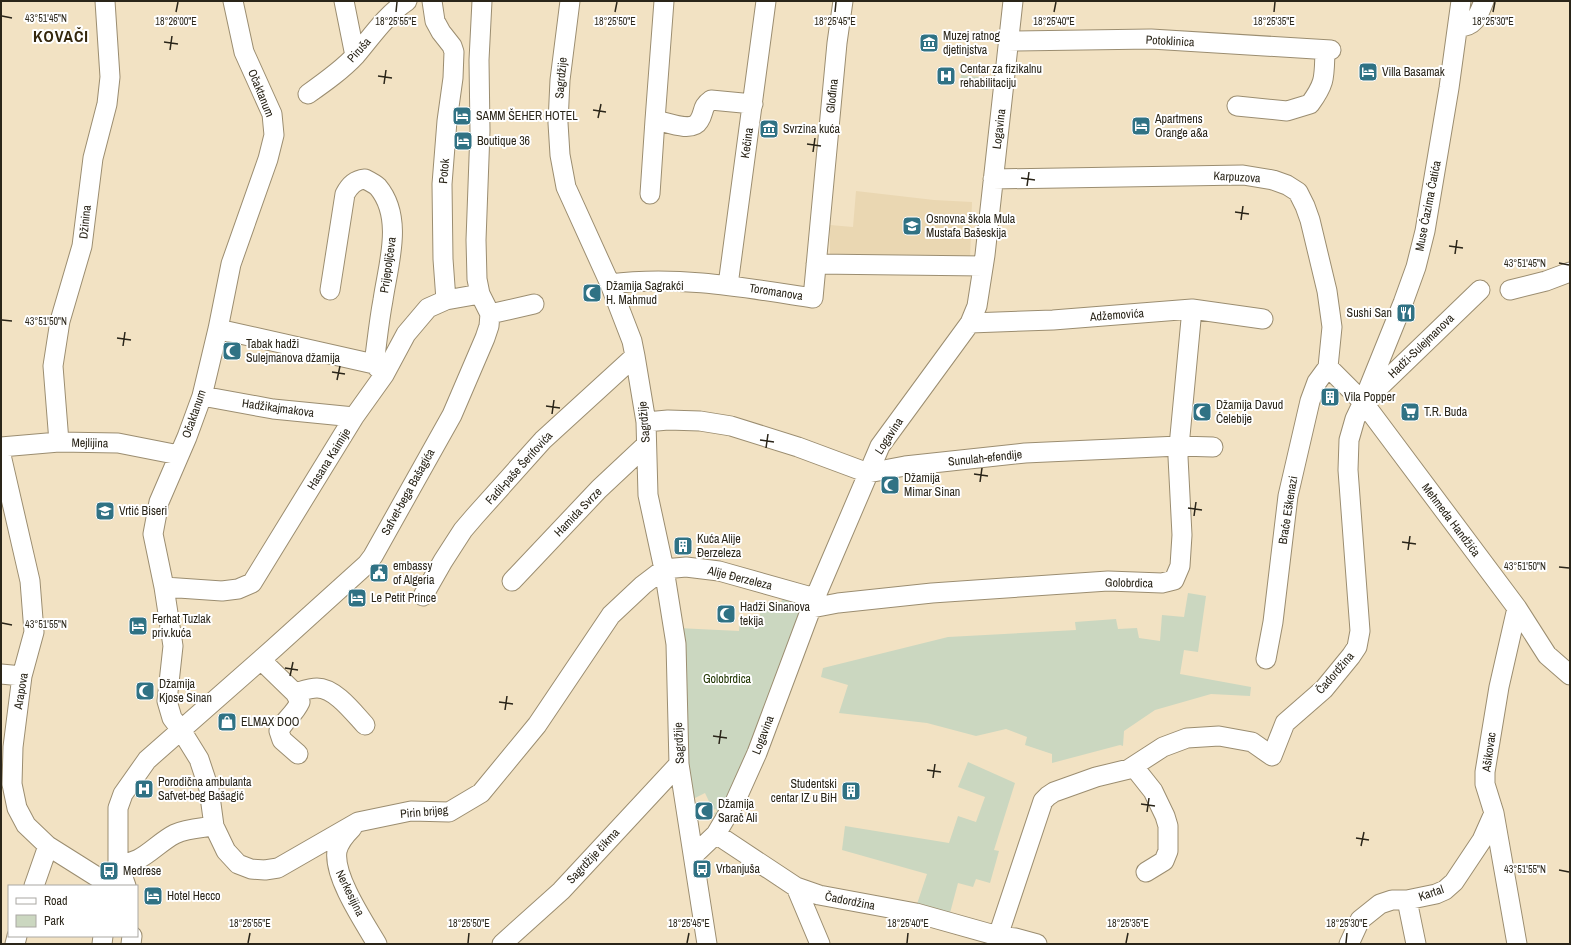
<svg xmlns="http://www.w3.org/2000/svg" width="1571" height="945" font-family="'Archivo Narrow',sans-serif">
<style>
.built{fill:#ead7b2}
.green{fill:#cbd7c0}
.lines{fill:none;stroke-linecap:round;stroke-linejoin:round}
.minor-casing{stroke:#9b8d70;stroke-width:21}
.minor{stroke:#fff;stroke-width:19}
.ticks{fill:none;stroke:#2a2519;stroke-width:1.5}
.labels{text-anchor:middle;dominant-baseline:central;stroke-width:4;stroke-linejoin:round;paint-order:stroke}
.poi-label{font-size:12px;fill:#2a2519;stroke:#fff;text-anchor:start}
.street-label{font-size:12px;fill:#2a2519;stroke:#fff}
.park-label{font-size:12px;fill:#203501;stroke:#fff}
.district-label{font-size:16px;font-weight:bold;letter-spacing:1px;fill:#34270d;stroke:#fff}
.ticks-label{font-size:10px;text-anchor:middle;fill:#2a2519;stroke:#fff;stroke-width:4;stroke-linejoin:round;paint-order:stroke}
</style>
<rect width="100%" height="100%" fill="#f2e2c3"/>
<path class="built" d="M 856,191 L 934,200 L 972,202 L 970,260 L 830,254 L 830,225 L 853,227 Z"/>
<path class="green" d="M 961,75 L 990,78 L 988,90 L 959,86 Z
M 783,593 L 805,600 L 759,733 L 717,819 L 714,813 L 717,812 L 716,809 L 713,810 L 705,793 L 689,801 L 678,628 L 739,631 L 740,621 L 760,621 L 760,607 L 780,609 Z
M 1188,593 L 1206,596 L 1198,652 L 1184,650 L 1180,674 L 1251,687 L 1250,696 L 1211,694 L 1155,710 L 1124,731 L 1123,746 L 1120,745 L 1052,763 L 1052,754 L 1025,745 L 1027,737 L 1006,729 L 976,736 L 927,723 L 839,713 L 848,685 L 821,677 L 823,668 L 948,637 L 1076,630 L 1075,622 L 1116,619 L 1118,629 L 1137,628 L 1139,638 L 1160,641 L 1162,615 L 1184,617 Z
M 968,762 L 1015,783 L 994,850 L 999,851 L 990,883 L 976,879 L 973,887 L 958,883 L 950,913 L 917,904 L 927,874 L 842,850 L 845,826 L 949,843 L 958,816 L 976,822 L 985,797 L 958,787 Z"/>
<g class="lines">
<defs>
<path id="minor" d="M 344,1 L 355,56
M 432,1 L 435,21 L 441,32 L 452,46 L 454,52 L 453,78 L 447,121 L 442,184 L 443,259 L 446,300
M 570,1 L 560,80 L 558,123 L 560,155 L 566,187 L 610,284 L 632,341 L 635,356 L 646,422 L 648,495 L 664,569 L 676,644 L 679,764 L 707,944
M 664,1 L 655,120 C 666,122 692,133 699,121 C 705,112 701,107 711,100 L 753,104
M 1458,27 C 1475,27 1478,16 1484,1
M 1009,41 L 1151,39 L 1331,50
M 308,94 C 325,82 342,70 356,55 C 372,36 386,15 407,1
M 1237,106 L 1287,111 L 1310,104 C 1326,82 1324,77 1325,50
M 993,179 L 1243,175 L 1273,180 L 1287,185 L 1298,192 L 1305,206 L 1310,220 L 1327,291 L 1332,327 L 1328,367 L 1317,382 L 1310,401 L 1288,496 L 1273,622 L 1266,659
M 650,194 L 655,120
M 816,264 L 983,266
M 610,284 C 678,275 747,288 813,298 L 837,43 L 843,1
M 728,285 L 766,1
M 330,290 L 345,194 C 350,185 355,180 365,179 C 369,181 375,184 378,187 C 404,218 388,265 383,300 C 379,321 377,342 374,364
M 1510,290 L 1546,281 L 1570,272
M 490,314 L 534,304
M 970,323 L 1053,320 L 1192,309 L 1263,319
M 218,329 L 374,364 L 383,373
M 1328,367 L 1363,402 L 1517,608 L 1547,655 L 1570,675
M 202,396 L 273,409 L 354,417
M 1369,397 L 1480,290
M 646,422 L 668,420 L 700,421 L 731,426 L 798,447 L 868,473 L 905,466 L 1025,453 L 1179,446 L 1213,447
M 59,442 L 53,366 L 60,321 L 82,246 L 93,158 L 107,104 L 110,77 L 105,1
M 1,447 L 59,442 L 118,443 L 179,455
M 1,455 L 30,581 L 34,632 L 22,676 L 13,747 L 12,784 L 17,808 L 26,825 L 48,846 L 110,885
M 512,581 L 599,489 L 646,445
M 164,587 L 222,591 L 238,589 L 252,583 L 354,417 L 384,375 L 406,334 L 428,308 L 446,300 L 480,294
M 423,596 L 443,561 L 463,530 L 475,516 L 543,440 L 635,356
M 812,608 L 838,603 L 932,593 L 1108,581 L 1162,583 L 1174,580 L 1180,566 L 1182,535 L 1178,457 L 1192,309
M 1517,608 L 1499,687 L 1485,772 L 1485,784 L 1494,813 L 1517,944
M 261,660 L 295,693 L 300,702 C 294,715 285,719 279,731 L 282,740 L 298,754
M 1,674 L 22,676
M 295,693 C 302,691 310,688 317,688 C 335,688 353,712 365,725
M 1134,767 L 1153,791 L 1165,816 L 1168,826 L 1168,851 L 1164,861 L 1146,872
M 214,826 L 209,789 L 199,759 L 181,730 L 172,718 L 167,701 L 173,646 L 164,587 L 153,534 L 159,502 L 187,437 L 202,396 L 218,329 L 231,264 L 268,159 L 274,135 L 272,114 L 244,52 L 233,1
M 352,828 C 345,835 339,842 337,851 C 333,876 364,922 377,944
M 716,834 L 796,887 L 819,895 L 916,913 L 998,936 L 1015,938 L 1037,944
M 694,855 L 716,834 L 735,802 L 757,753 L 815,598 L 880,446 L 970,323 L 977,306 L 985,255 L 1013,1
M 118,863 C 141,866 155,844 175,834 C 187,828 202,828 214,826 L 226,851 L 238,864 L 251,869 L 265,870 L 278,868 L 358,822 L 411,811 L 449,812 L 481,793 L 537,725 L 611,615 L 643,585 L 664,569 L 686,567 L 719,571 L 815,598
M 118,863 L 126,886
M 34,886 L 48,846
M 110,886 L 118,863 L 118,808 L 123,794 L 147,760 L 273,649 L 367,564 L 373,556 L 452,415 L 485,338 L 489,326 L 490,314 L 480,294 L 477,279 L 476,240 L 480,131 L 479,60 L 482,1
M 796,887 L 820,944
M 1407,900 L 1416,944
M 15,944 L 17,936
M 102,944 L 103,936
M 131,944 L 132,936
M 502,944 L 561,891 L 679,764
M 997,944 L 998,936 L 1043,801 L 1048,796 L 1054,792 L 1096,777 L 1129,769 L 1163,747 L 1187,738 L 1219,736 L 1252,742 L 1272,756 L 1285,723 L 1324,689 L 1351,656 L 1357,647 L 1360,631 L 1348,470 L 1349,440 L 1355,419 L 1363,402 L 1403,303 L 1416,267 L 1425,231 L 1449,88 L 1461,1
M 1349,944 L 1360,920 L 1380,904 L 1392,900 L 1407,900 L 1436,894 L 1445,890 L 1454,882 L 1482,840 L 1494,813"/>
</defs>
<use href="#minor" class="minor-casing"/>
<use href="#minor" class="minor"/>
</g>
<path class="ticks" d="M 176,12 L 178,2M 396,12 L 397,2M 615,12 L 617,2M 835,12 L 836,2M 1054,12 L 1056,2M 1274,12 L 1275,2M 1493,12 L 1495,2M 2,16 L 12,18M 164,42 L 178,44M 170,50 L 172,36M 378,76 L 392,78M 384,84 L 386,70M 593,110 L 606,112M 598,118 L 601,104M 807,144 L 821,146M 813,152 L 815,138M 1021,178 L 1035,180M 1027,186 L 1029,172M 1235,212 L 1249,214M 1241,220 L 1243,206M 1449,246 L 1463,248M 1455,254 L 1457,240M 1559,263 L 1569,265M 2,320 L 12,321M 117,338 L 131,340M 123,346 L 125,332M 332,372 L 345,374M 337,380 L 340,366M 546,406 L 560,408M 552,414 L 554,400M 760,440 L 774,442M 766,448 L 768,434M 974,474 L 988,476M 980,482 L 982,468M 1188,508 L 1202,510M 1194,516 L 1196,502M 1402,542 L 1416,544M 1408,550 L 1410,536M 1559,567 L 1569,568M 2,623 L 12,625M 285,668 L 298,670M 290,676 L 293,662M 499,702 L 513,704M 505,710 L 507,696M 713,736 L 727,738M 719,744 L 721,730M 927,770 L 941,772M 933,778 L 935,764M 1141,804 L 1155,806M 1147,812 L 1149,798M 1356,838 L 1369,840M 1361,846 L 1364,832M 1559,870 L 1569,872M 248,943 L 250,933M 468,943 L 469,933M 687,943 L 689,933M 907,943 L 908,933M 1126,943 L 1128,933M 1346,943 L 1347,933"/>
<defs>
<symbol id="museum-square" viewBox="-11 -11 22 22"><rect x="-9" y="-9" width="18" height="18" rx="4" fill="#307284" stroke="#fff"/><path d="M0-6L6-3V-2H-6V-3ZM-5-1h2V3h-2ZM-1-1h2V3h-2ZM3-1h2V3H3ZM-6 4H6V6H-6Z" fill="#fff"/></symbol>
<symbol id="hotel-square" viewBox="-11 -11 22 22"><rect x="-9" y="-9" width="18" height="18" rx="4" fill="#307284" stroke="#fff"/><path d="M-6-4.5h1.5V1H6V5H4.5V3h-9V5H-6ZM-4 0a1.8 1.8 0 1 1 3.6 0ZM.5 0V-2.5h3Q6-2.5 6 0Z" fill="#fff"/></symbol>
<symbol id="hospital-square" viewBox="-11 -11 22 22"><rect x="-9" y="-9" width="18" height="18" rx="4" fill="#307284" stroke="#fff"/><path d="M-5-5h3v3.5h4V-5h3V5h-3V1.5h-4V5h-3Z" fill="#fff"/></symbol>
<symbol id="school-square" viewBox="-11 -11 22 22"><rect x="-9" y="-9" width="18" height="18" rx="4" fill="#307284" stroke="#fff"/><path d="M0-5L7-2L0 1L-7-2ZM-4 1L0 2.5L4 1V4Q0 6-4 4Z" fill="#fff"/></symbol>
<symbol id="mosque-square" viewBox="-11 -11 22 22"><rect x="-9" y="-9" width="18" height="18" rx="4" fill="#307284" stroke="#fff"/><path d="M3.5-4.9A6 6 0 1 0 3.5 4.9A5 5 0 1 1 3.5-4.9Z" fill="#fff"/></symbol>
<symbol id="restaurant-square" viewBox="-11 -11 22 22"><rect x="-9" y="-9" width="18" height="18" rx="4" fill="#307284" stroke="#fff"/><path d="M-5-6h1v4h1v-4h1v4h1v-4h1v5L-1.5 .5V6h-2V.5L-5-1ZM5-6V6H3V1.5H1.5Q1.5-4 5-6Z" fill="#fff"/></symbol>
<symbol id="building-square" viewBox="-11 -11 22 22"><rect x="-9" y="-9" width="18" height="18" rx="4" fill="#307284" stroke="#fff"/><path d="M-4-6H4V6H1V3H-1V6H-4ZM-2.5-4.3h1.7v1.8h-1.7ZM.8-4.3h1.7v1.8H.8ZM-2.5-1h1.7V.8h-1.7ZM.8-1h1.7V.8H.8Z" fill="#fff"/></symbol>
<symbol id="supermarket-square" viewBox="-11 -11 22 22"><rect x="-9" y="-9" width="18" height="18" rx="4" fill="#307284" stroke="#fff"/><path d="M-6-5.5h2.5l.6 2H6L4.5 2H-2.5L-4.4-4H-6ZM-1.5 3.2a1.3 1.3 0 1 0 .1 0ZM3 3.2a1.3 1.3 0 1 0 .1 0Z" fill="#fff"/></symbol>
<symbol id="civic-square" viewBox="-11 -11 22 22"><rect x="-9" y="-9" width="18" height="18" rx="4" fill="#307284" stroke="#fff"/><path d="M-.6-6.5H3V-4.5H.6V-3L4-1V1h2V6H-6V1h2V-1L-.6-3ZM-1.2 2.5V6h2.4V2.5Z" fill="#fff"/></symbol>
<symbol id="shop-square" viewBox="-11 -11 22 22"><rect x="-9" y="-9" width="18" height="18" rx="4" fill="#307284" stroke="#fff"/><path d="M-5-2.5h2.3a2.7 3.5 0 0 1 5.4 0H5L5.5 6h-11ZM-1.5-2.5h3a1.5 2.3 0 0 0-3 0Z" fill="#fff"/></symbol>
<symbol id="bus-square" viewBox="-11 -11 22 22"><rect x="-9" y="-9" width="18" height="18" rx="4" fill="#307284" stroke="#fff"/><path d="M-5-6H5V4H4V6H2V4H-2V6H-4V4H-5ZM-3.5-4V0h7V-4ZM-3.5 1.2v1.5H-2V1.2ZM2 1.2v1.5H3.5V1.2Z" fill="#fff"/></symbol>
</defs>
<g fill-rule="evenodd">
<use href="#museum-square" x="918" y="32" width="22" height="22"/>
<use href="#hotel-square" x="1357" y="61" width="22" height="22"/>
<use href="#hospital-square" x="935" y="65" width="22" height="22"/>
<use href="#hotel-square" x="451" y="105" width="22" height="22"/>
<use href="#hotel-square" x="1130" y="115" width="22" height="22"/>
<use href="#museum-square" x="758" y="118" width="22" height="22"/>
<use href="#hotel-square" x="452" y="130" width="22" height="22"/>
<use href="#school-square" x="901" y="215" width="22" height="22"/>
<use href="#mosque-square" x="581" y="282" width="22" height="22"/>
<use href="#restaurant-square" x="1395" y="302" width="22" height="22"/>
<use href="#mosque-square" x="221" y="340" width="22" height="22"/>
<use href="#building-square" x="1319" y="386" width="22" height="22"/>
<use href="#mosque-square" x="1191" y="401" width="22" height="22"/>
<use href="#supermarket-square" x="1399" y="401" width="22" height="22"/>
<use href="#mosque-square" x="879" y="474" width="22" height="22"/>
<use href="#school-square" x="94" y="500" width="22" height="22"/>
<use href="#building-square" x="672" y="535" width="22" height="22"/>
<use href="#civic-square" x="368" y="562" width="22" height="22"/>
<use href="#hotel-square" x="346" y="587" width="22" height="22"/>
<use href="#mosque-square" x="715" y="603" width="22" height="22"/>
<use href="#hotel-square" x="127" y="615" width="22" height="22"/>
<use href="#mosque-square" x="134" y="680" width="22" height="22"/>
<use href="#shop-square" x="216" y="711" width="22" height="22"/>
<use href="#hospital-square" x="133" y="778" width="22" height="22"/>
<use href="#building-square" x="840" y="780" width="22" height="22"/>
<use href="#mosque-square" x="693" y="800" width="22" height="22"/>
<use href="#bus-square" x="691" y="858" width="22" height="22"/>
<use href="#bus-square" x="98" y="860" width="22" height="22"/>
<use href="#hotel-square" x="142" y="885" width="22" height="22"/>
</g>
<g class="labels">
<g class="poi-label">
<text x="943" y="36">Muzej ratnog<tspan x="943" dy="14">djetinjstva</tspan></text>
<text x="960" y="69">Centar za fizikalnu<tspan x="960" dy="14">rehabilitaciju</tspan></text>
<text x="1382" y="72">Villa Basamak</text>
<text x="476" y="116">SAMM ŠEHER HOTEL</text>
<text x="1155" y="119">Apartmens<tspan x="1155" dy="14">Orange a&amp;a</tspan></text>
<text x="783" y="129">Svrzina kuća</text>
<text x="477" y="141">Boutique 36</text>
<text x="926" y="219">Osnovna škola Mula<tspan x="926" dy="14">Mustafa Bašeskija</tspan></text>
<text x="606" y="286">Džamija Sagrakći<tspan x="606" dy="14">H. Mahmud</tspan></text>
<text x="1392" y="313" text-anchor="end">Sushi San</text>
<text x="246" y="344">Tabak hadži<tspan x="246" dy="14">Sulejmanova džamija</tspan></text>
<text x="1344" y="397">Vila Popper</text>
<text x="1216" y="405">Džamija Davud<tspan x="1216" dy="14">Ćelebije</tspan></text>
<text x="1424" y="412">T.R. Buda</text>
<text x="904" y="478">Džamija<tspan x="904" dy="14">Mimar Sinan</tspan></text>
<text x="119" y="511">Vrtić Biseri</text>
<text x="697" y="539">Kuća Alije<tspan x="697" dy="14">Đerzeleza</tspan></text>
<text x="393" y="566">embassy<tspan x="393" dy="14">of Algeria</tspan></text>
<text x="371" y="598">Le Petit Prince</text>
<text x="740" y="607">Hadži Sinanova<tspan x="740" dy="14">tekija</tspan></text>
<text x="152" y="619">Ferhat Tuzlak<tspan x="152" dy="14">priv.kuća</tspan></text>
<text x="159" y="684">Džamija<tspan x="159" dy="14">Kjose Sinan</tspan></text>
<text x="241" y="722">ELMAX DOO</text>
<text x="158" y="782">Porodična ambulanta<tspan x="158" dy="14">Safvet-beg Bašagić</tspan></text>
<text x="837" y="784" text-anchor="end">Studentski<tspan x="837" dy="14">centar IZ u BiH</tspan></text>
<text x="718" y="804">Džamija<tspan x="718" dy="14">Sarač Ali</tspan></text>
<text x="716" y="869">Vrbanjuša</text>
<text x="123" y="871">Medrese</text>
<text x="167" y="896">Hotel Hecco</text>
</g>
<g class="street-label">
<text transform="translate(1170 41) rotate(3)">Potoklinica</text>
<text transform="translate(359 50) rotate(-48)">Piruša</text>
<text transform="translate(561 78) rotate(-85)">Sagrdžije</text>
<text transform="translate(261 93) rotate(68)">Očaktanum</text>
<text transform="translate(832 96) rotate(-84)">Glođina</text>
<text transform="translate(999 129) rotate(-83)">Logavina</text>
<text transform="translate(747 143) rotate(-82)">Kečina</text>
<text transform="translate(444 171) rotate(-85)">Potok</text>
<text transform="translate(1237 177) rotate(3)">Karpuzova</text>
<text transform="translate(1428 206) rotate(-79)">Muse Ćazima Ćatića</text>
<text transform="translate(85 222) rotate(-84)">Džinina</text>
<text transform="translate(388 265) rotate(-82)">Prijepoljčeva</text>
<text transform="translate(776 292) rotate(9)">Toromanova</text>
<text transform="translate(1117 315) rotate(-4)">Adžemovića</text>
<text transform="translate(1421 346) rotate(-44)">Hadži-Sulejmanova</text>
<text transform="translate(278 408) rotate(8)">Hadžikajmakova</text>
<text transform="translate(194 414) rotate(-71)">Očaktanum</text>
<text transform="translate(644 422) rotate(-95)">Sagrdžije</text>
<text transform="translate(889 436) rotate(-57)">Logavina</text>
<text transform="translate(90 443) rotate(1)">Mejlijina</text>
<text transform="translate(985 458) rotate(-6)">Sunulah-efendije</text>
<text transform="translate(329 459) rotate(-58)">Hasana Kaimije</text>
<text transform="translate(519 468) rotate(-48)">Fadil-paše Šerifovića</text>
<text transform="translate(408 492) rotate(-61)">Safvet-bega Bašagića</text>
<text transform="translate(1288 510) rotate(-81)">Braće Eškenazi</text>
<text transform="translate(578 512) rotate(-46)">Hamida Svrze</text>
<text transform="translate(1451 520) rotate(53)">Mehmeda Handžića</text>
<text transform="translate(740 578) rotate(14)">Alije Đerzeleza</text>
<text transform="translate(1129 583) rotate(1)">Golobrdica</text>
<text transform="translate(1335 673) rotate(-49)">Čadordžina</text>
<text transform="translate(21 691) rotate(-81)">Arapova</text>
<text transform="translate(763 735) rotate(-69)">Logavina</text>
<text transform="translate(679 743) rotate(-93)">Sagrdžije</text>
<text transform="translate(1489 752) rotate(-82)">Ašikovac</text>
<text transform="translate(424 812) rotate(-5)">Pirin brijeg</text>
<text transform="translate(593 856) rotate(-47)">Sagrdžije čikma</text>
<text transform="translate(350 893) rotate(64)">Nerkesijina</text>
<text transform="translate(1431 893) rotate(-19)">Kartal</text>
<text transform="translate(850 901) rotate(11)">Čadordžina</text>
</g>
<g class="park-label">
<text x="727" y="679">Golobrdica</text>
</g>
<g class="district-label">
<text x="61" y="36">KOVAČI</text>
</g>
</g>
<g class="ticks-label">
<text x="46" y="22">43°51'45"N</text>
<text x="835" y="25">18°25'45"E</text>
<text x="1274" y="25">18°25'35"E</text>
<text x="1493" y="25">18°25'30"E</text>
<text x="176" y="25">18°26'00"E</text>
<text x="396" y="25">18°25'55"E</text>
<text x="615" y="25">18°25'50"E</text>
<text x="1054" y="25">18°25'40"E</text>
<text x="1525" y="267">43°51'45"N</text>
<text x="46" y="325">43°51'50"N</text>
<text x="1525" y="570">43°51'50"N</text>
<text x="46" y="628">43°51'55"N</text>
<text x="1525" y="873">43°51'55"N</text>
<text x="250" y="927">18°25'55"E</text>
<text x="469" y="927">18°25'50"E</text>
<text x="689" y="927">18°25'45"E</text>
<text x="908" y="927">18°25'40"E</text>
<text x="1128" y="927">18°25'35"E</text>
<text x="1347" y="927">18°25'30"E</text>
</g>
<rect width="1571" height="945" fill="none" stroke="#2a2519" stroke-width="4"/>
<rect x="8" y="885" width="130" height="52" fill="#ffffff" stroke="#aaa8a3"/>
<rect x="16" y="898" width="20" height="6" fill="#ffffff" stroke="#aaa8a3"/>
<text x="44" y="905" font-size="12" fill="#2a2519">Road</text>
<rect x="16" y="915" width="20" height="12" fill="#cbd7c0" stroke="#aaa8a3"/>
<text x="44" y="925" font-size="12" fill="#2a2519">Park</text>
</svg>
